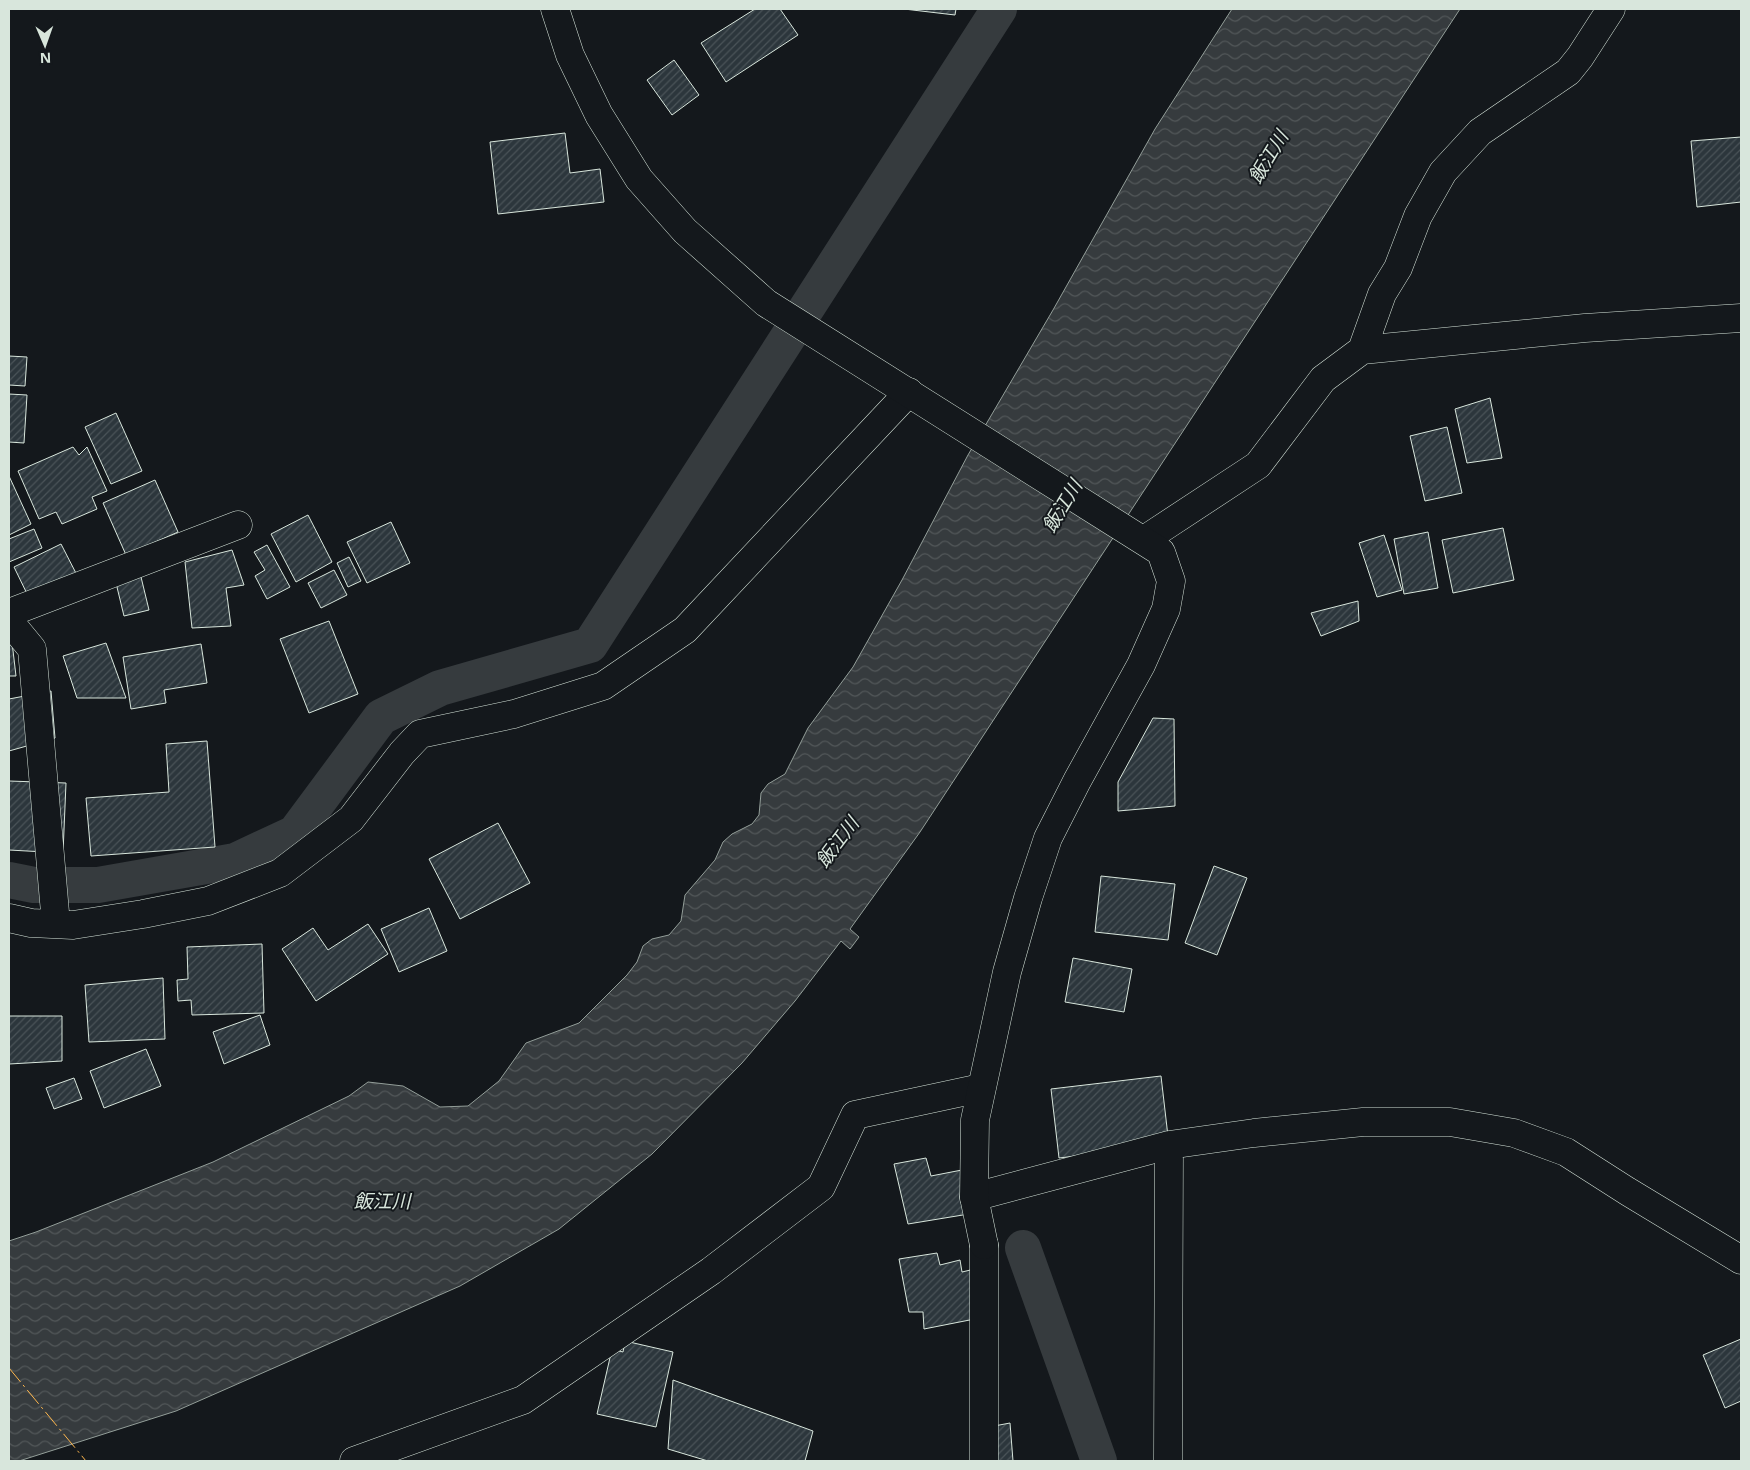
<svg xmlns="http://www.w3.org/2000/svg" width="1750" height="1470" font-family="'Open Sans','Noto Sans JP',sans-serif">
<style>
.water{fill:url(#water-waves);stroke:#939e99}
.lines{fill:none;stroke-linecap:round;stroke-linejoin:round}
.canal{stroke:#363b3e;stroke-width:36}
.building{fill:url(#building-hatch);stroke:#d8e6dc}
.street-casing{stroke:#d8e6dc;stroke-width:29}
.secondary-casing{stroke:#d8e6dc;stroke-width:29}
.street{stroke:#14181c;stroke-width:28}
.secondary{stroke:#14181c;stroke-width:28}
.power{stroke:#ffb74d;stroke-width:1;stroke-dasharray:18 4 2.5 4;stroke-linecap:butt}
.labels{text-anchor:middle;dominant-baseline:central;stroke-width:4;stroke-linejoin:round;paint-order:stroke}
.water-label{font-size:19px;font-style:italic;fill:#d8e6dc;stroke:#14181c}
</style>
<defs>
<pattern id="water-waves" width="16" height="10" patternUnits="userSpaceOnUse" patternTransform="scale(1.25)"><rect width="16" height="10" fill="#363b3e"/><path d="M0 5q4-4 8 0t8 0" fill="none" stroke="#525759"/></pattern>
<pattern id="building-hatch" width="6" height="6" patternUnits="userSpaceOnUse" patternTransform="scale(1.25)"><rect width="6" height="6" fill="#2c363c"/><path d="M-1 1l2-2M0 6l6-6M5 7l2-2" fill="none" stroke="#4a5358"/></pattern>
</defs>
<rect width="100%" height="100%" fill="#14181c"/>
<path class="water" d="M 1232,9 L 1460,9 L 920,832 L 850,929 L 859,937 L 850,949 L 841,941 L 795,1001 L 742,1063 L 652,1154 L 559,1229 L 460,1286 L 176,1411 L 19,1461 L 9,1461 L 9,1241 L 36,1232 L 213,1162 L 349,1096 L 368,1082 L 403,1086 L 440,1107 L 468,1106 L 499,1081 L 526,1043 L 579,1023 L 627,975 L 637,962 L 643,946 L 652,939 L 669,935 L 681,921 L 685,895 L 715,860 L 723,842 L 732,834 L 752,824 L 759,815 L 761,793 L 768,784 L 785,774 L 808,728 L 853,667 L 902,580 L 968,455 L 1053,310 L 1155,129 Z"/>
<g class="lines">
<path class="canal" d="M 9,880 L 34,885 L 98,885 L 235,861 L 295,833 L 381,717 L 440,688 L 590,645 L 999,9
M 1023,1248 L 1099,1461"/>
</g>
<path class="building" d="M 755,9 L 780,9 L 798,35 L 726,82 L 701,43 Z
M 904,9 L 956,9 L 955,15 Z
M 674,60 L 699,95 L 672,115 L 647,80 Z
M 565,133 L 570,173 L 600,169 L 604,202 L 498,214 L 490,142 Z
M 1741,137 L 1741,202 L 1697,207 L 1691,141 Z
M 9,356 L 27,357 L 25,386 L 9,385 Z
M 9,394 L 27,395 L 24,443 L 9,442 Z
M 1490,398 L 1502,458 L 1467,463 L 1455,409 Z
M 116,413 L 142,471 L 111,484 L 85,427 Z
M 1447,427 L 1462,493 L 1425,501 L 1410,436 Z
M 73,447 L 79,455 L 87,447 L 107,491 L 92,497 L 97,509 L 62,524 L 56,512 L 39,519 L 18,471 Z
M 9,476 L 31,524 L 9,535 Z
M 155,480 L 178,532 L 126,555 L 103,503 Z
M 308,515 L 332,562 L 296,582 L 271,534 Z
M 391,522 L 410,563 L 367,583 L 347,542 Z
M 1503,528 L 1514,580 L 1453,593 L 1442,540 Z
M 34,529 L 42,548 L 9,562 L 9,539 Z
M 1428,532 L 1438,588 L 1404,594 L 1394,539 Z
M 1384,535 L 1402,590 L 1377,597 L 1359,543 Z
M 61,544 L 80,581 L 32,604 L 14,567 Z
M 267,545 L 290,587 L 267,599 L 255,576 L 265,570 L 254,552 Z
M 232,550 L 244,585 L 226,588 L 231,626 L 192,628 L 185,562 Z
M 349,557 L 361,581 L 348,587 L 337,563 Z
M 334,570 L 347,595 L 321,608 L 308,583 Z
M 141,577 L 149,610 L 124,616 L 116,583 Z
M 1358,601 L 1359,621 L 1321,636 L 1311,613 Z
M 9,617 L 16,676 L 9,676 Z
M 329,621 L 358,694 L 309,713 L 280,639 Z
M 106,643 L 126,698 L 77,698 L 63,656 Z
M 201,644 L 207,683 L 164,690 L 166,703 L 131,709 L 123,657 Z
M 51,691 L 55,738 L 9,751 L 9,699 Z
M 1153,718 L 1174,719 L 1175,806 L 1118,811 L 1118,782 Z
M 207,741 L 215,847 L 91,856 L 86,798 L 169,792 L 166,744 Z
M 9,781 L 66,783 L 63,853 L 9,850 Z
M 498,823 L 530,883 L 460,919 L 429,859 Z
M 1214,866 L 1247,878 L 1217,955 L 1185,943 Z
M 1101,876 L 1175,884 L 1168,940 L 1095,932 Z
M 429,908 L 447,951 L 399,972 L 381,929 Z
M 368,924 L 388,954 L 316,1001 L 282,949 L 313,928 L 328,950 Z
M 262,944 L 264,1013 L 192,1015 L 191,1000 L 178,1001 L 177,980 L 188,979 L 187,947 Z
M 1073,958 L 1132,969 L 1124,1012 L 1065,1002 Z
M 163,978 L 165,1039 L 89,1042 L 85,985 Z
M 260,1015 L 270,1045 L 224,1064 L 213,1032 Z
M 9,1016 L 62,1016 L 62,1061 L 9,1064 Z
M 146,1049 L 161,1086 L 104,1108 L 90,1071 Z
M 1161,1076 L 1169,1145 L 1059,1158 L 1051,1089 Z
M 74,1078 L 82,1099 L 54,1109 L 46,1088 Z
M 926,1158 L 931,1176 L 967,1169 L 975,1213 L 908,1224 L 894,1164 Z
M 937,1253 L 940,1265 L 960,1260 L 962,1272 L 983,1267 L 995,1315 L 924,1329 L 923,1312 L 909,1312 L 899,1259 Z
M 1741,1339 L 1741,1401 L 1725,1408 L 1703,1355 Z
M 625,1341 L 673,1352 L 656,1427 L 597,1414 L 612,1349 L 623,1352 Z
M 673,1380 L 813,1431 L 805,1461 L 708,1461 L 668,1449 Z
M 1010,1423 L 1013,1461 L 976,1461 L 973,1430 Z"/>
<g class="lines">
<defs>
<path id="street" d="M 1362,350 L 1585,328 L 1741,318
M 1144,540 L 1258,465 L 1323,379 L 1362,350 L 1382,294 L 1398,268 L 1418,216 L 1443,172 L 1480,132 L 1568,72 L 1580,57 L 1611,9
M 9,613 L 238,525
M 9,621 L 32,649 L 56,924
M 9,918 L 31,923 L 73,925 L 143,914 L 208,901 L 280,873 L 351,819 L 402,753 L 420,734 L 514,714 L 603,686 L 685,630 L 909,392
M 974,1197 L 1169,1145 L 1254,1133 L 1363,1122 L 1450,1122 L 1514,1133 L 1566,1152 L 1627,1191 L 1741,1260
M 984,1245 L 984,1461
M 354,1461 L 523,1400 L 711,1271 L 821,1187 L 855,1115 L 981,1088
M 1168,1461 L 1169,1145"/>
<path id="secondary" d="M 555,9 L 570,55 L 599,115 L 639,179 L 685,231 L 766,303 L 1161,552 L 1171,581 L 1166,609 L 1141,665 L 1077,781 L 1048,838 L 1028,898 L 1007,972 L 975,1120 L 974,1197 L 984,1245"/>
</defs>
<use href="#street" class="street-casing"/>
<use href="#secondary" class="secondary-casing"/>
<use href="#street" class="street"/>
<use href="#secondary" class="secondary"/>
<path class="power" d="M 9,1368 L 86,1461"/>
</g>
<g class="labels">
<g class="water-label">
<text transform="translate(1268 157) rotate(-59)">飯江川</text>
<text transform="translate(1062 506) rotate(-59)">飯江川</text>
<text transform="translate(837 842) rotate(-53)">飯江川</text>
<text x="382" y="1201">飯江川</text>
</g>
</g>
<rect width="1750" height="1470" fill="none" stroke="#d8e6dc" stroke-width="20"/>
<g transform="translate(45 45) rotate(178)" stroke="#14181c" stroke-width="4" paint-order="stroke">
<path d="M0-4L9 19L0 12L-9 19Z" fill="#d8e6dc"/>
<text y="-8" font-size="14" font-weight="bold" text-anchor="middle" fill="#d8e6dc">N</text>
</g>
</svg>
